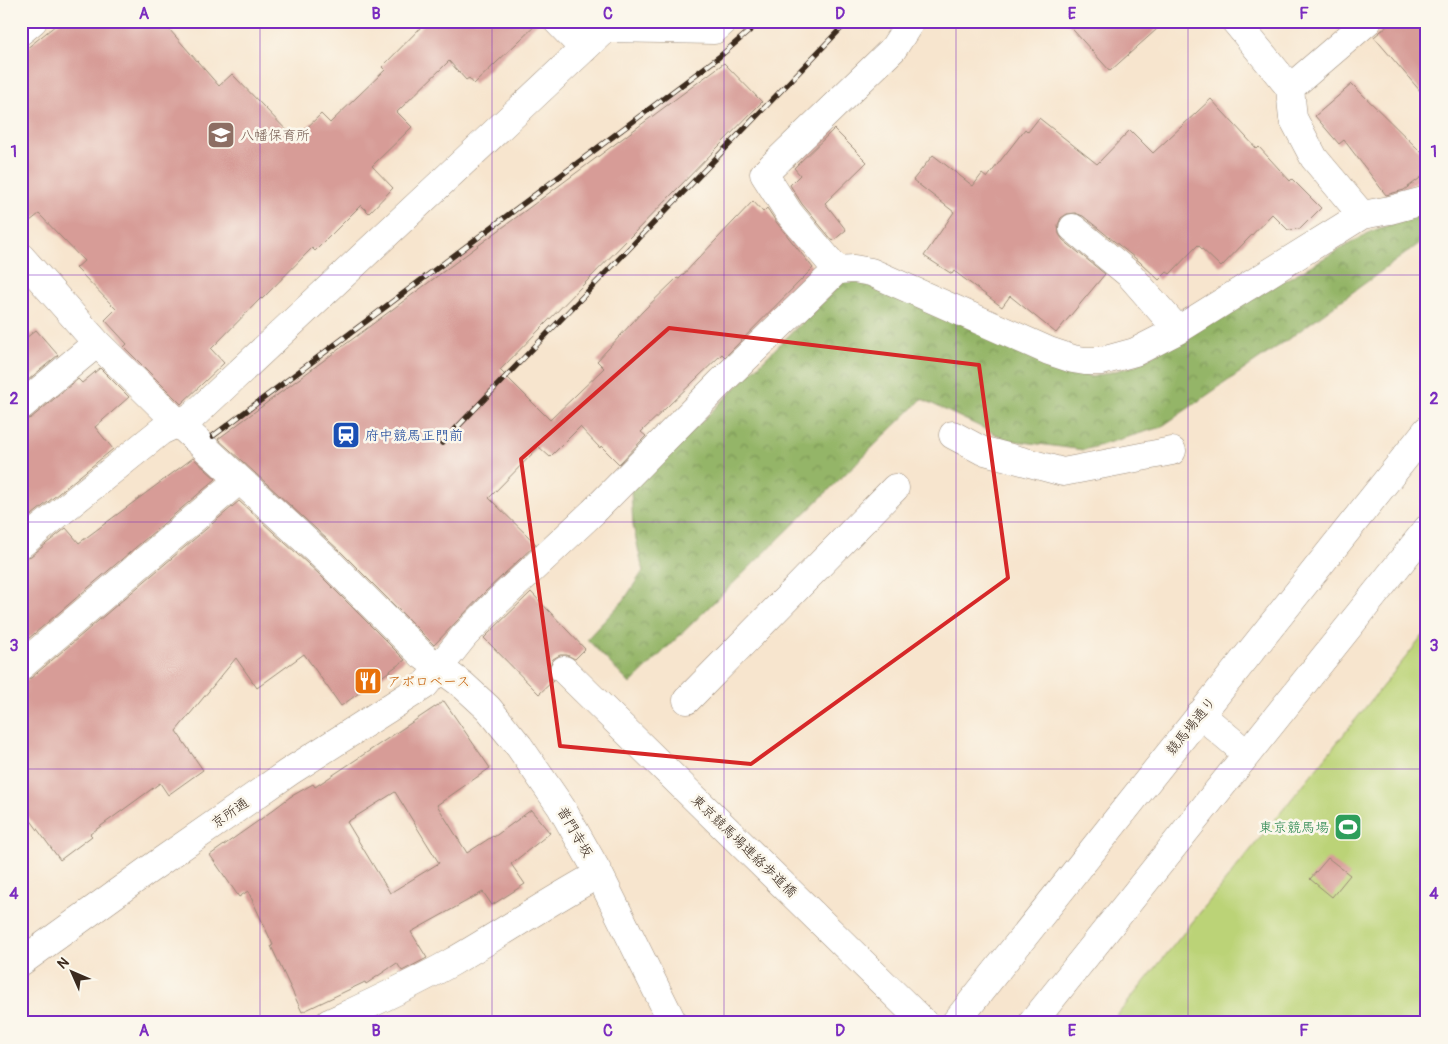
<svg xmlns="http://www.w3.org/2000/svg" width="1448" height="1044" font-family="Pangolin,'Klee One',sans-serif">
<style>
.forest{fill:url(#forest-crowns);stroke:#687043}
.pitch{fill:#bbd377;stroke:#7b7e4a}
.building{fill:#d79c97;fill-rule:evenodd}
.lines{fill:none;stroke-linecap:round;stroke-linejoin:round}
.minor-casing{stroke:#998876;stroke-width:29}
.minor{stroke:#fff;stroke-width:28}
.rail-casing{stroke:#3b2a1e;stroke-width:5.5}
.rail{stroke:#fbf7ec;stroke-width:4;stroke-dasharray:11;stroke-linecap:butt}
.marked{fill:none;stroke:#d62828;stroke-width:4;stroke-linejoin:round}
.grid{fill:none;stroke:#7b2cbf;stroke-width:1;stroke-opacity:0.55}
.labels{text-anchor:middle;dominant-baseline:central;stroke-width:5;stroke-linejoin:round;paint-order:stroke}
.education-label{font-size:14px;fill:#785e54;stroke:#fbf7ec;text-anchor:start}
.transit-label{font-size:14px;fill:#164399;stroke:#fbf7ec;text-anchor:start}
.food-label{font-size:14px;fill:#c56008;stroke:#fbf7ec;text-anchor:start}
.street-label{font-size:14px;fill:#3b2a1e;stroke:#fbf7ec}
.leisure-label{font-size:14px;fill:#27864d;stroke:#fbf7ec;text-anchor:end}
.neatline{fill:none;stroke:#7b2cbf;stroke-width:2}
.grid-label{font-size:16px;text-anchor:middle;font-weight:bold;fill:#7b2cbf}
</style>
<defs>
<pattern id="forest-crowns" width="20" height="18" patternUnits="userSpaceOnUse" patternTransform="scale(1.25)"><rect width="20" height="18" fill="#94b568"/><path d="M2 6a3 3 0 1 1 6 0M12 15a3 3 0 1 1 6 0" fill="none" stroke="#7a9355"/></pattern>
</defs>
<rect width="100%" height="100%" fill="#fbf7ec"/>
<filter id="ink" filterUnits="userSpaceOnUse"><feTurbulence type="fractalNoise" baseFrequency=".02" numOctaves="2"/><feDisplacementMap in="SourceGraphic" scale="10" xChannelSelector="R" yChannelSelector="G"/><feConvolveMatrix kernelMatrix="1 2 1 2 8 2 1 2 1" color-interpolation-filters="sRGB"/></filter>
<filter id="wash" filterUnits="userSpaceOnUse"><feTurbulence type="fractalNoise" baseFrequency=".0096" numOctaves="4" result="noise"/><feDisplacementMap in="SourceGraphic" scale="20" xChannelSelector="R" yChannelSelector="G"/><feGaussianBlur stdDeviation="1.12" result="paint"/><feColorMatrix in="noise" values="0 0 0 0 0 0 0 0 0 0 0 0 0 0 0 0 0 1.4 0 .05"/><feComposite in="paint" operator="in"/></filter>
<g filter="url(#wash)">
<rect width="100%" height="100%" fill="#f7e5ce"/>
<path class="forest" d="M 1427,212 L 1427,238 L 1287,340 L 1161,427 L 1084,450 L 1008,440 L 922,399 L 630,684 L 587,639 L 624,600 L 643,571 L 633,525 L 631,491 L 844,281 L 866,282 L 1067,370 L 1092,377 L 1134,366 L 1372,231 Z"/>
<path class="pitch" d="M 1427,631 L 1427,1023 L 1111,1023 Z"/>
<g id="blocks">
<path class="building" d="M 61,21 L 162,21 L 219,86 L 232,74 L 295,139 L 321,114 L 330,123 L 385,70 L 382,67 L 427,21 L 540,21 L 474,84 L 469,78 L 466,80 L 449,61 L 397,112 L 412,127 L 372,166 L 393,188 L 369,213 L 361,205 L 315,251 L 312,248 L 262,299 L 261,298 L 211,349 L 224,363 L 181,404 L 124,347 L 127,344 L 105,320 L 116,309 L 76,268 L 84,261 L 39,214 L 21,228 L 21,53 Z
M 1065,21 L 1166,21 L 1110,71 Z
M 1393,21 L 1427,21 L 1427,99 L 1374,37 Z
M 724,63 L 762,102 L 500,370 L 550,420 L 604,368 L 597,361 L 642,312 L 677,278 L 679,279 L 753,201 L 763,212 L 767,208 L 777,223 L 813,268 L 725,357 L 722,354 L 641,432 L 646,436 L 619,464 L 601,446 L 600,448 L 580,427 L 550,457 L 539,447 L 489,498 L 536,544 L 485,592 L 434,645 L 341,552 L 218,439 Z
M 1352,84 L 1427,158 L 1427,173 L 1404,190 L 1386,195 L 1344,140 L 1339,144 L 1315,116 Z
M 1211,99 L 1257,149 L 1259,147 L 1290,181 L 1292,179 L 1321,208 L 1300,229 L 1288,230 L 1272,214 L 1221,267 L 1198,245 L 1170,274 L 1167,272 L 1159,280 L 1140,262 L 1083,216 L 1075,213 L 1067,214 L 1061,218 L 1058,225 L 1059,234 L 1063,240 L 1105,274 L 1056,333 L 1010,296 L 1002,307 L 954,271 L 952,274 L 924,256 L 954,212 L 913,180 L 933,155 L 973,186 L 982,174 L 987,178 L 1025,129 L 1028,132 L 1039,118 L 1097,164 L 1130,130 L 1153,153 Z
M 834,129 L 867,162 L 825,203 L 846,230 L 833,241 L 802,204 L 790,185 L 800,175 L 794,168 Z
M 36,330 L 58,355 L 21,386 L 21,342 Z
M 100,368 L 129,397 L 95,427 L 113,449 L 21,524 L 21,421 L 31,418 L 78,379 L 82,383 Z
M 193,458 L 216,479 L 21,645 L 21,559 L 31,556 L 66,528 L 79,543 Z
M 239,501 L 319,574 L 405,660 L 341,706 L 304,654 L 257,688 L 236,658 L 176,731 L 203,770 L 168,795 L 160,783 L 90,834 L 92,836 L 60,860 L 21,807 L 21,681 L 31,678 Z
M 531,592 L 585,649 L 575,659 L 567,655 L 560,655 L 553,659 L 549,667 L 549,674 L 553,681 L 539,694 L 484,638 Z
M 444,701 L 490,768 L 437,805 L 467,853 L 493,836 L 494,837 L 531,810 L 550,833 L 511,864 L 525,884 L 492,905 L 483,892 L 411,932 L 427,958 L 402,971 L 397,963 L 366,984 L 365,982 L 302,1012 L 271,946 L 273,945 L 248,891 L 239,897 L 210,855 L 261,819 L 290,797 L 313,784 L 315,787 ZM 395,792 L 439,863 L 390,893 L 347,822 Z
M 1328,858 L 1350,875 L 1332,897 L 1310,879 Z"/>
</g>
</g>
<g filter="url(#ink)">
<use href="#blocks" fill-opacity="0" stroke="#998876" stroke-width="1"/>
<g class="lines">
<defs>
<path id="minor" d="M 557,21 L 584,49
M 1235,21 L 1290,88 L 1293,118 L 1314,158 L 1362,215
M 21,31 L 33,21
M 1290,88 L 1368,21
M 1073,228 L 1129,274 L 1178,330
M 21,257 L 97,343 L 178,423 L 330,563 L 422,655 L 463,685 L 488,708 L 519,746 L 561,807 L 599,874 L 673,1023
M 837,270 L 854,269 L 871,272 L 1049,351 L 1073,359 L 1085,361 L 1102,361 L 1135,352 L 1178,330 L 1362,215 L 1390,210 L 1427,200
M 21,406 L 97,343
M 953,435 L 981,450 L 1063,472 L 1172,451
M 21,544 L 161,431 L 193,416 L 606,28 L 714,30 L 724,21
M 21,666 L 238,481
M 564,670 L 924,1023
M 687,700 L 895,488
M 1200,714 L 1247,754
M 21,962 L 147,871 L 289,772 L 425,685 L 464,636 L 496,603 L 593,512 L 723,380 L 837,270 L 789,213 L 764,174 L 893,49 L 911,21
M 329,1023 C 370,1004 412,985 452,962 C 501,934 549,901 599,874
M 955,1023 L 1427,430
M 1032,1023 L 1427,529"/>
</defs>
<use href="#minor" class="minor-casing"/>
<use href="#minor" class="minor"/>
<defs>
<path id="rail" d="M 213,436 L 719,57 L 761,21
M 442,443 L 848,21"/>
</defs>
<use href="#rail" class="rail-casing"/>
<use href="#rail" class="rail"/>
</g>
</g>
<path class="marked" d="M 669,328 L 979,365 L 1008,578 L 751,764 L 560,746 L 521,459 Z"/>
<path class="grid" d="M 260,21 L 260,1023M 492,21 L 492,1023M 724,21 L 724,1023M 956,21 L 956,1023M 1188,21 L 1188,1023M 21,275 L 1427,275M 21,522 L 1427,522M 21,769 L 1427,769"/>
<defs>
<symbol id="school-square" viewBox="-11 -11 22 22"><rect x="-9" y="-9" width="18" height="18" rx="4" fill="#8d6e63" stroke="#fbf7ec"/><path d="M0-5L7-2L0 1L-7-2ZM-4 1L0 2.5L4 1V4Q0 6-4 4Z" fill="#fff"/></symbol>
<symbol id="station-square" viewBox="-11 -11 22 22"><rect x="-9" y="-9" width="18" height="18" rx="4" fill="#1a4fb4" stroke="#fbf7ec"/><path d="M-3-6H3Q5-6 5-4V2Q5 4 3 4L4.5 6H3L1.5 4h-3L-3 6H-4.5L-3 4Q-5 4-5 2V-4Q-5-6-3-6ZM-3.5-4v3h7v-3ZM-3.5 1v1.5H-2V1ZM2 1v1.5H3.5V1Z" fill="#fff"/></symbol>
<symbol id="restaurant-square" viewBox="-11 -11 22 22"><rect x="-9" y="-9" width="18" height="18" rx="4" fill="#e8710a" stroke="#fbf7ec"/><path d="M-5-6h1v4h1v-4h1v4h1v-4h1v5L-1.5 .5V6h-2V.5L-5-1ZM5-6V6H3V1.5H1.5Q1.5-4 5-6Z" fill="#fff"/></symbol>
<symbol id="stadium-square" viewBox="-11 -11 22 22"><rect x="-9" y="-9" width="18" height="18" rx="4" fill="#2e9e5b" stroke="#fbf7ec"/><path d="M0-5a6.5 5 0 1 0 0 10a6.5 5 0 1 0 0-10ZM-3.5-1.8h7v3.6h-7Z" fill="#fff"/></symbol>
</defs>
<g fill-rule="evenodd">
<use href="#school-square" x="205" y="119" width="32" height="32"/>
<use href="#station-square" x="330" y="419" width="32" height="32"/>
<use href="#restaurant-square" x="352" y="665" width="32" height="32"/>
<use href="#stadium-square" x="1332" y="811" width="32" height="32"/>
</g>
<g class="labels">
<g class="education-label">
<text x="240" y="135">八幡保育所</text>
</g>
<g class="transit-label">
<text x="365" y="435">府中競馬正門前</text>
</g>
<g class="food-label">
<text x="387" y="681">アポロベース</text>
</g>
<g class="street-label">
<text transform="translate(1191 726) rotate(-51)">競馬場通り</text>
<text transform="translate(230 813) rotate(-35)">京所通</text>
<text transform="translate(575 832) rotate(60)">普門寺坂</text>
<text transform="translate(744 846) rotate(44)">東京競馬場連絡歩道橋</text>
</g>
<g class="leisure-label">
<text x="1329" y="827">東京競馬場</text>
</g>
</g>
<rect width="1448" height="1044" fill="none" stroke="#fbf7ec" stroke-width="55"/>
<g transform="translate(72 972) rotate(315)" stroke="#fbf7ec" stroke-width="4" paint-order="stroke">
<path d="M0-4L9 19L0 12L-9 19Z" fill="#3b2a1e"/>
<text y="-8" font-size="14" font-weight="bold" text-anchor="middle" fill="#3b2a1e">N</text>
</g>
<rect x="28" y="28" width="1392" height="988" class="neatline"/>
<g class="grid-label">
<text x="144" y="19">A</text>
<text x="376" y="19">B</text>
<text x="608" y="19">C</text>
<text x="840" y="19">D</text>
<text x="1072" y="19">E</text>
<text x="1304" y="19">F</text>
<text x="14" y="157">1</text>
<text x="1434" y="157">1</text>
<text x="14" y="404">2</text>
<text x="1434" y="404">2</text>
<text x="14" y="651">3</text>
<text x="1434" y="651">3</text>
<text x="14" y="899">4</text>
<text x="1434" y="899">4</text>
<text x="144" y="1036">A</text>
<text x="376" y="1036">B</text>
<text x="608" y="1036">C</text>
<text x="840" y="1036">D</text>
<text x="1072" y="1036">E</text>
<text x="1304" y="1036">F</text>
</g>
</svg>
